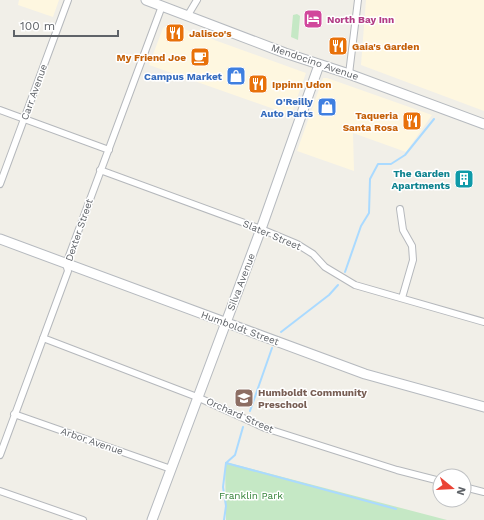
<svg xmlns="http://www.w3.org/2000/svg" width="484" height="520" font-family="'Work Sans',sans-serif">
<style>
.commercial{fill:#fef7e0}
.green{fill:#c5e8c5}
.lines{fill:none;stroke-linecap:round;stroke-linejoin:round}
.stream{stroke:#aadaff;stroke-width:2}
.street-casing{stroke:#b5b8bc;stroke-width:8}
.secondary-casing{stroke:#b6babf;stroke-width:11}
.street{stroke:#fff;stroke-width:6}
.secondary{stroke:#fff;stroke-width:9}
.labels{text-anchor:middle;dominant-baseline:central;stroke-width:3;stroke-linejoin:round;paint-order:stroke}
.hotel-label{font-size:10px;font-weight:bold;fill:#b23c85;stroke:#fff;text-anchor:start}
.food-label{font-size:10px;font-weight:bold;fill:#c56008;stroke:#fff;text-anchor:start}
.street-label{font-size:10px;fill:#5f6368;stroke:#fff}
.shop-label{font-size:10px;font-weight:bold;fill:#366cbe;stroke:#fff;text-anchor:end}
.culture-label{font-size:10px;font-weight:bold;fill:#0d838f;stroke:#fff;text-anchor:end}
.education-label{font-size:10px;font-weight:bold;fill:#785e54;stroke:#fff;text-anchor:start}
.park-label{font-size:10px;fill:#348238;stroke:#fff}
</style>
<rect width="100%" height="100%" fill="#f1efe8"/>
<path class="commercial" d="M 19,0 L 59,0 L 53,17 L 18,5 Z
M 366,0 L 484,0 L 484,111 L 361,65 Z
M 170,24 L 306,73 L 291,115 L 149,65 L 163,28 Z
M 323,78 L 327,78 L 432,115 L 406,152 L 353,133 L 354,171 L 297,151 Z"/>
<path class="green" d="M 297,14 L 300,16 L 298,40 L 291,37 L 293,15 Z
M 225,462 L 447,520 L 226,520 Z"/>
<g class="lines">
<path class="stream" d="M 345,272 L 361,226 L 369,213 L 370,179 L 378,164 L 391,164 L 405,155 L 434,119
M 281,332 L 329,295 L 338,285
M 250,411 L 272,348
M 226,463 L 396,509
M 224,520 L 226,506 L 223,487 L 226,463 L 235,455 L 243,427"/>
<defs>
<path id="street" d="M 188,15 L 197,0
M 349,74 L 358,0
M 0,110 L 109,150
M 100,170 L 261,229 L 297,244 L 313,254 L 325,267 L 355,285 L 484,322
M 0,184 L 68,0
M 400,209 L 403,230 L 412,246 L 413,260 L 402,298
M 43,338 L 197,397 L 265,428 L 397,470 L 440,481
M 14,414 L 171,469
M 0,455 L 68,271 L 66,264 L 162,6
M 464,487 L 484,492
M 0,491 L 83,520"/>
<path id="secondary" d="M 146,0 L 285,53 L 349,74 L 484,124
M 0,239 L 365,374 L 484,407
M 152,520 L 261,229 L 319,65"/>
</defs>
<use href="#street" class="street-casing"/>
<use href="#secondary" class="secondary-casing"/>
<use href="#street" class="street"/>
<use href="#secondary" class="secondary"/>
</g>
<defs>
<symbol id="hotel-square" viewBox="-11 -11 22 22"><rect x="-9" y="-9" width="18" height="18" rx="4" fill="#d1479c" stroke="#fff"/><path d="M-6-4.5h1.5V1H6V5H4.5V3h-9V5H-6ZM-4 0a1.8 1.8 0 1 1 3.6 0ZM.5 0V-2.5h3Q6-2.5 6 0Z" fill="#fff"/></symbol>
<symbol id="restaurant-square" viewBox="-11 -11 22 22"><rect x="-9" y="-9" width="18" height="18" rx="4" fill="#e8710a" stroke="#fff"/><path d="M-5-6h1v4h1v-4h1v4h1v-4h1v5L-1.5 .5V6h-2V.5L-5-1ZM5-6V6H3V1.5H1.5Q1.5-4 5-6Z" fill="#fff"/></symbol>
<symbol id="cafe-square" viewBox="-11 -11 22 22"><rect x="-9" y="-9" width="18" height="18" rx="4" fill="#e8710a" stroke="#fff"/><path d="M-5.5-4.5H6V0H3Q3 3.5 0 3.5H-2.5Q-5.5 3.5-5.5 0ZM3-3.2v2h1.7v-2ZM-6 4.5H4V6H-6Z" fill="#fff"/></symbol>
<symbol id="shop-square" viewBox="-11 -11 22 22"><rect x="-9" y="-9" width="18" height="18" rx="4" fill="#3f7fe0" stroke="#fff"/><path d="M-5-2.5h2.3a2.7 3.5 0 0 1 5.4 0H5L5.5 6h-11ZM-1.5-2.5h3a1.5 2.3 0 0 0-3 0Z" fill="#fff"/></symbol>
<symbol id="building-square" viewBox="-11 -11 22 22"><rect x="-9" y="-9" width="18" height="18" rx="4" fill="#0f9aa8" stroke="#fff"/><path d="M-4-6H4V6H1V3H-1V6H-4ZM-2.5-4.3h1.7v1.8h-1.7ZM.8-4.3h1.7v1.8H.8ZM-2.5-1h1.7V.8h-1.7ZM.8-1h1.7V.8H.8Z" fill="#fff"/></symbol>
<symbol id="school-square" viewBox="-11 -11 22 22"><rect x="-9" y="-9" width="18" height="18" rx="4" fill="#8d6e63" stroke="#fff"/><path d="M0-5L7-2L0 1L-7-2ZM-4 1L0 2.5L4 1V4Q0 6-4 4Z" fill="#fff"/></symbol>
</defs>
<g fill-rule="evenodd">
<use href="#hotel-square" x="302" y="8" width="22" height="22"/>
<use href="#restaurant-square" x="164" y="22" width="22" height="22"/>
<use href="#restaurant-square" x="327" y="35" width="22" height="22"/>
<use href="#cafe-square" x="189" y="46" width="22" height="22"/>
<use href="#shop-square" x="225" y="65" width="22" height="22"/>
<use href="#restaurant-square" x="247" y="73" width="22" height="22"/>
<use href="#shop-square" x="316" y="96" width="22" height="22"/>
<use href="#restaurant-square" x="401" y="110" width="22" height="22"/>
<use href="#building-square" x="453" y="168" width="22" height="22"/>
<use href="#school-square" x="233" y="387" width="22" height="22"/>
</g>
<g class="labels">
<g class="hotel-label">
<text x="327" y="19">North Bay Inn</text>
</g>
<g class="food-label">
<text x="189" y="33">Jalisco's</text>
<text x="352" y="46">Gaia's Garden</text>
<text x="186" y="57" text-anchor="end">My Friend Joe</text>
<text x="272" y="84">Ippinn Udon</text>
<text x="398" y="115" text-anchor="end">Taqueria<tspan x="398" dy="12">Santa Rosa</tspan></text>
</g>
<g class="street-label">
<text transform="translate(315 62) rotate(19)">Mendocino Avenue</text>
<text transform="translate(34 92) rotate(-70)">Carr Avenue</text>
<text transform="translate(79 230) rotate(-71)">Dexter Street</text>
<text transform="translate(272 235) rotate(23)">Slater Street</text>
<text transform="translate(241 282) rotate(-69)">Silva Avenue</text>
<text transform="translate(240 328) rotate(20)">Humboldt Street</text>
<text transform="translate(240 415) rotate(24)">Orchard Street</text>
<text transform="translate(92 441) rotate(19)">Arbor Avenue</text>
</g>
<g class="shop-label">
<text x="222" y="76">Campus Market</text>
<text x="313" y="101">O'Reilly<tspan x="313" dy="12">Auto Parts</tspan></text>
</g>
<g class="culture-label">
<text x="450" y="173">The Garden<tspan x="450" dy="12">Apartments</tspan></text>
</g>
<g class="education-label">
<text x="258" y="392">Humboldt Community<tspan x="258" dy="12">Preschool</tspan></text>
</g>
<g class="park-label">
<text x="251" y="495">Franklin Park</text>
</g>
</g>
<g transform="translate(452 488) rotate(108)"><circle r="19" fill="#ffffff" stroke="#bfc1c3"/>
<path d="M0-3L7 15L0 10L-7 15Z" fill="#ea4335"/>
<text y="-6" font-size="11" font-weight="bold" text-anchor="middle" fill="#5f6368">N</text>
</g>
<path d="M14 30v6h104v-6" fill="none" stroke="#5f6368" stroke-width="2"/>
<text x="20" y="30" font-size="12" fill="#5f6368" stroke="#ffffff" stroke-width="3" paint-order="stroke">100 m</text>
</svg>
